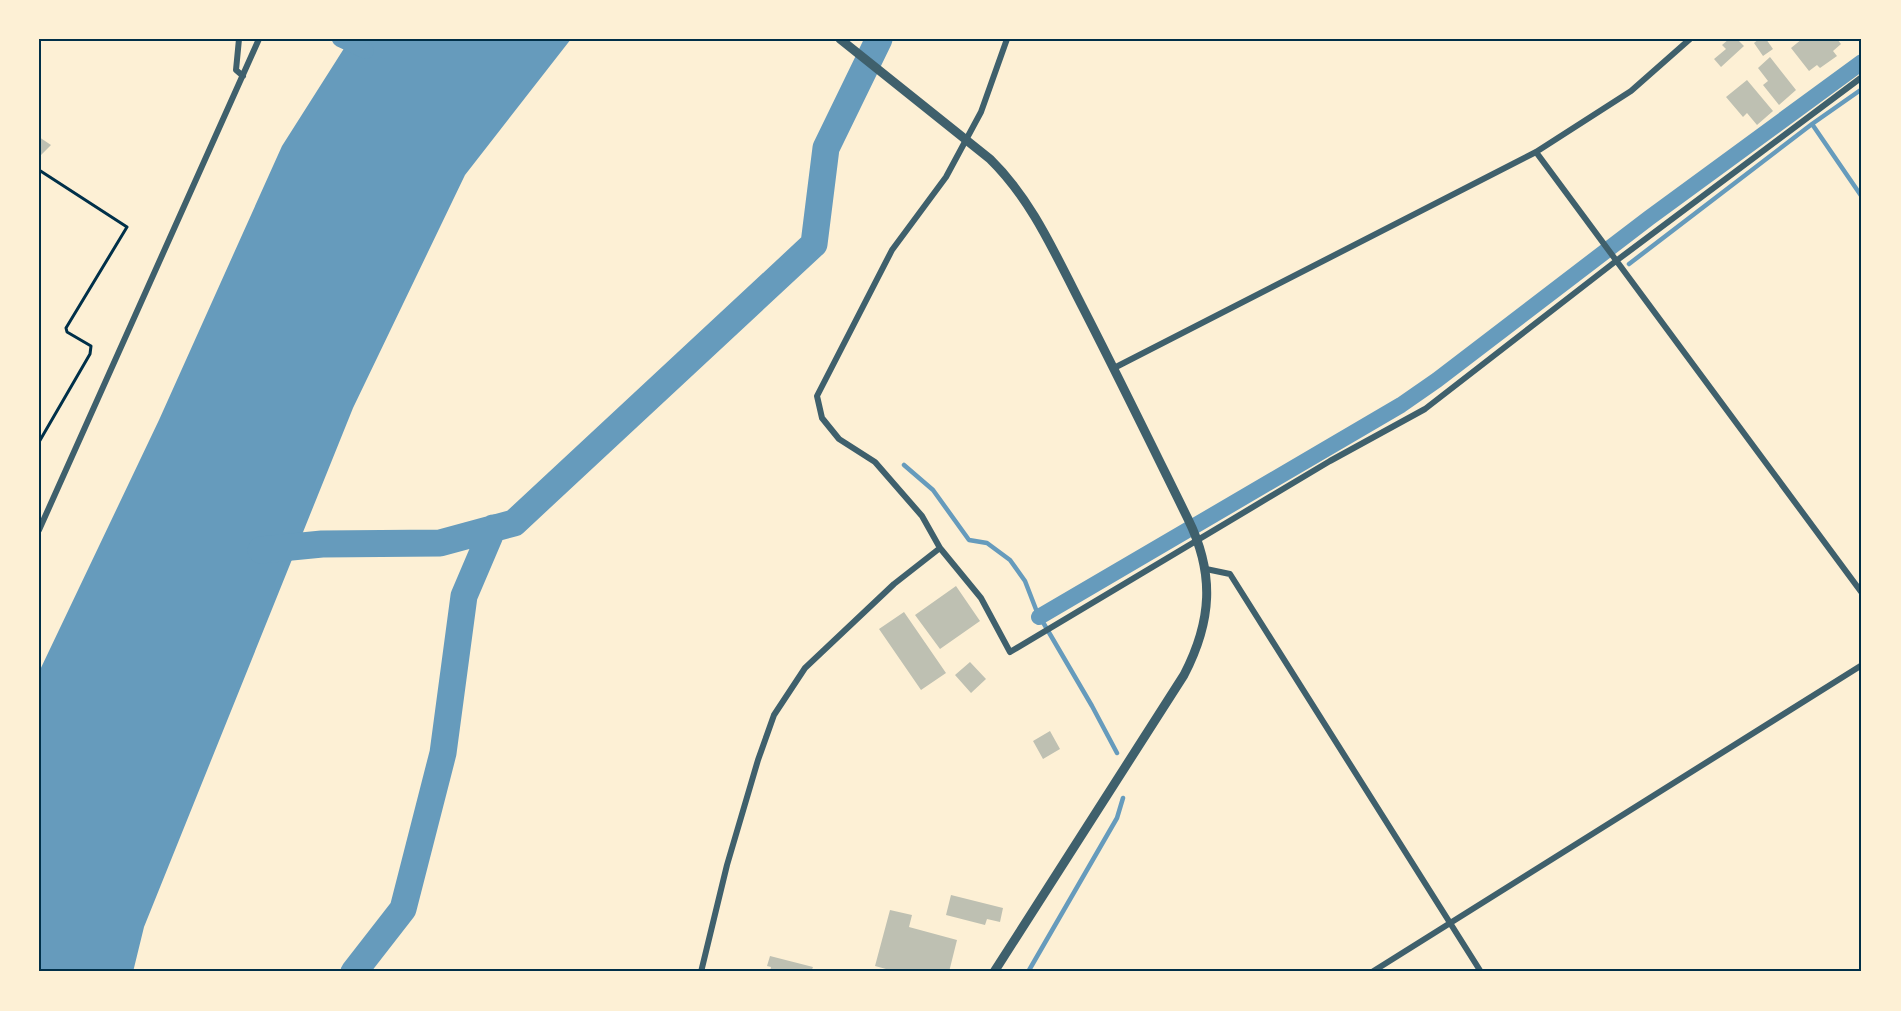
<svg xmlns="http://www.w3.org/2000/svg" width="1901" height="1011" font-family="'Alegreya Sans',sans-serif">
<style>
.water{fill:#669bbc}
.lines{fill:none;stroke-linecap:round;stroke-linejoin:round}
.stream{stroke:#669bbc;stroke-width:4.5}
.canal{stroke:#669bbc;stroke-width:16}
.river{stroke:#669bbc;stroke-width:27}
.building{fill:#bec0b2}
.path{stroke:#003049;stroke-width:3}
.minor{stroke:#3f606c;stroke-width:6}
.tertiary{stroke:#3f606c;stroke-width:9}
.neatline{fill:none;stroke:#003049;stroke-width:2}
</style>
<rect width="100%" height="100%" fill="#fdf0d5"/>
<path class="water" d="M 350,39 L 571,39 L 465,175 L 353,408 L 144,927 L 133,972 L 39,972 L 39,672 L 159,420 L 282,146 Z"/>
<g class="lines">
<path class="stream" d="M 1812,124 L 1862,197
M 1629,264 L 1812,124 L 1862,89
M 904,465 L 933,490 L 969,540 L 987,543 L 1010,560 L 1025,581 L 1037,612 L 1092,706 L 1117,753
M 1028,972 L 1117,818 L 1123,798"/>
<path class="canal" d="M 340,39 L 366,51
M 1039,617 L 1401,405 L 1437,380 L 1649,218 L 1862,62"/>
<path class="river" d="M 261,550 L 322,544 L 440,543 L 514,523 L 814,244 L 826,148 L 879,39
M 354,972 L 403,909 L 443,753 L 464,596 L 493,528"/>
</g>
<path class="building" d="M 1729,39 L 1737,39 L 1744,46 L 1721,67 L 1714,59 L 1726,49 L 1722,45 Z
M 1759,39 L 1766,39 L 1773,49 L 1763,56 L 1754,43 Z
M 1802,39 L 1837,39 L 1841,44 L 1833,51 L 1837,56 L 1820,68 L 1817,65 L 1809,71 L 1791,48 Z
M 1770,57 L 1796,90 L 1779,105 L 1763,85 L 1768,81 L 1758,68 Z
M 1747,80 L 1773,111 L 1757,125 L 1747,113 L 1743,117 L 1726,97 Z
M 39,137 L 51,145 L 39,157 Z
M 956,586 L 980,621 L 940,649 L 915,615 Z
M 904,612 L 946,673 L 921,690 L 879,629 Z
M 970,662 L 986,679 L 971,693 L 955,675 Z
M 1050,731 L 1060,749 L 1043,759 L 1033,741 Z
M 951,895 L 1003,908 L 1000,922 L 987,919 L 985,925 L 946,915 Z
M 890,910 L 912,915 L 909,927 L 957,940 L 949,972 L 897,972 L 875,966 Z
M 770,956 L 813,967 L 811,972 L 770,972 L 771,967 L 767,966 Z"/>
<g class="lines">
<path class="path" d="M 39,170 L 127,227 L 66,328 L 67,332 L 91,346 L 90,354 L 39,442"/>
<path class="minor" d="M 239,39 L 236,70 L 243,76
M 1007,39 L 981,112 L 946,177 L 892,250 L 817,396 L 822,418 L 839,439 L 875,462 L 922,516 L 940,548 L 981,598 L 1010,652 L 1330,461 L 1425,409 L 1616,261 L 1862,77
M 1536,152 L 1862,593
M 1114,368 L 1536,152 L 1631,91 L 1690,39
M 39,530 L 259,39
M 1206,569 L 1230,574 L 1481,972
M 701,972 L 727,865 L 758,760 L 774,715 L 805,668 L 894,584 L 940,548
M 1372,972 L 1862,665"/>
<path class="tertiary" d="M 840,39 L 990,159 C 1032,200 1055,254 1082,306 C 1118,376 1153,448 1188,519 C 1215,574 1212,621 1184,675 L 994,972"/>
</g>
<rect width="1901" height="1011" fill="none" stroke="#fdf0d5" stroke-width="81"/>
<rect x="40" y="40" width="1820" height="930" class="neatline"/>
</svg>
